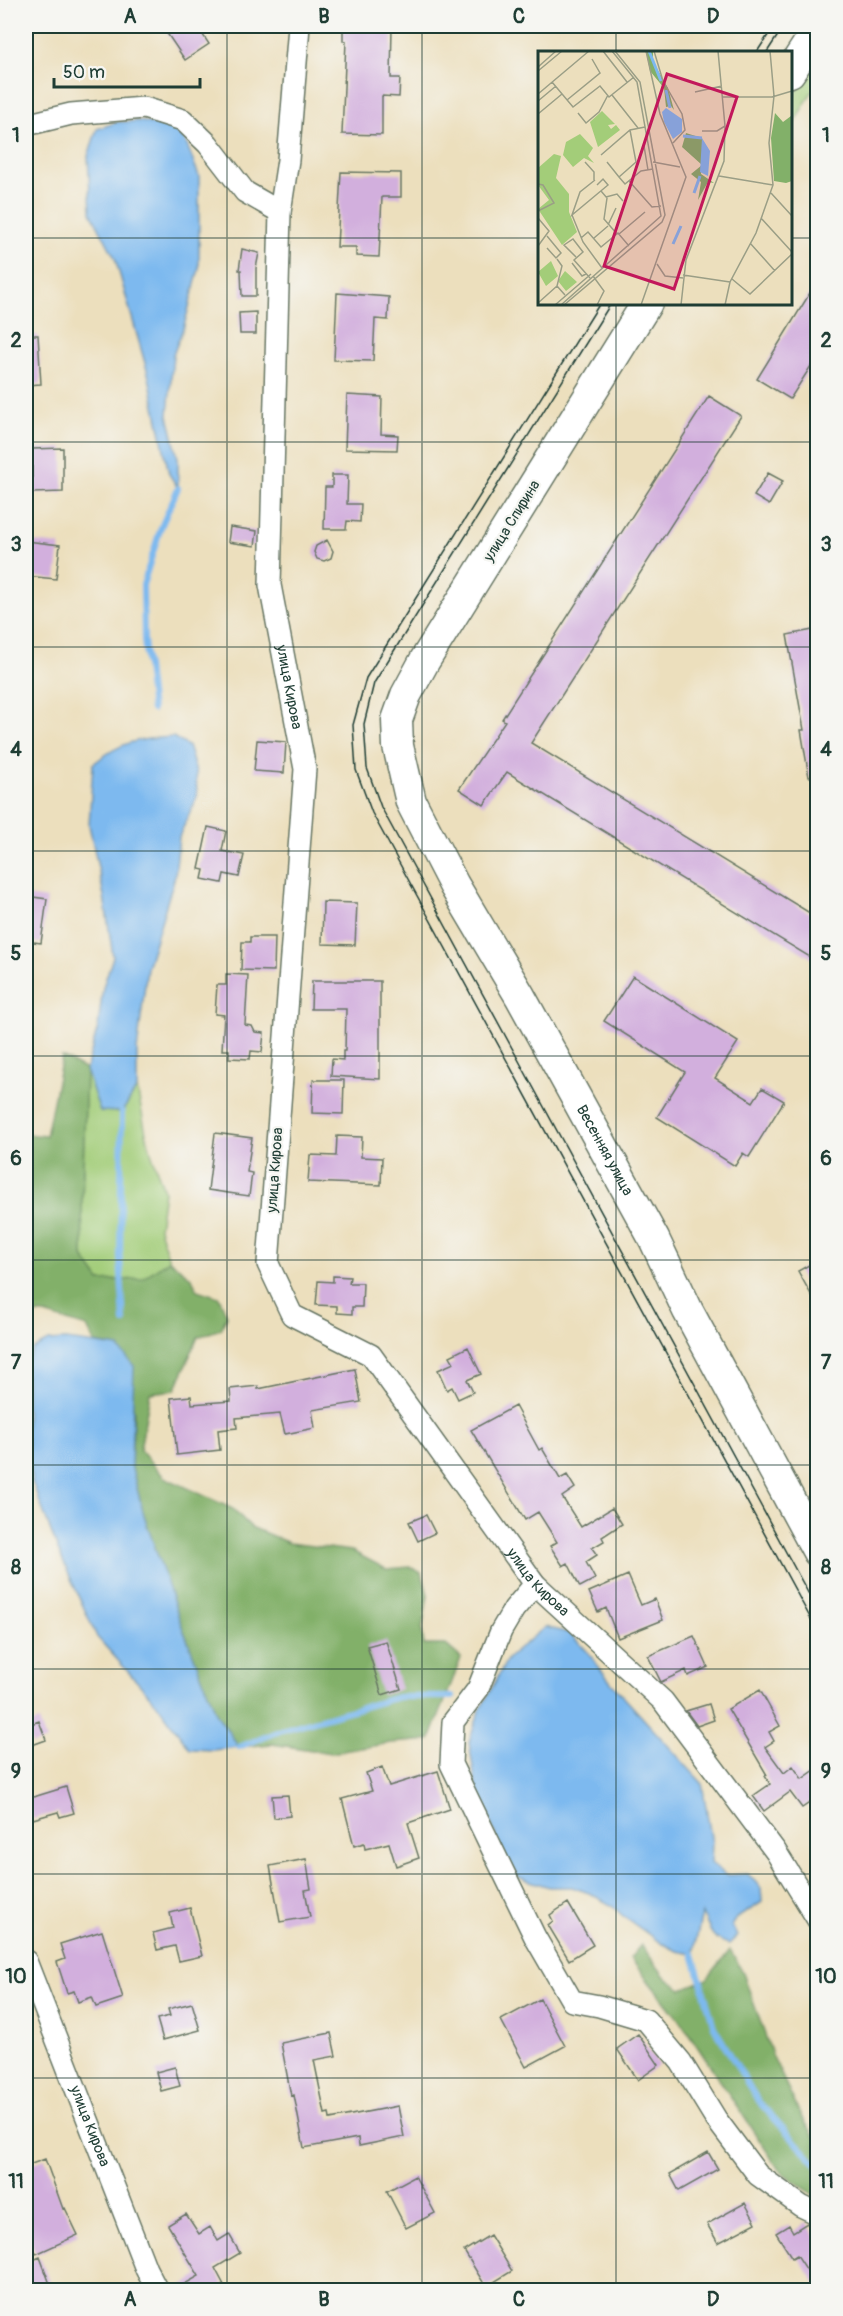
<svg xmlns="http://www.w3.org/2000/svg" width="843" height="2316" font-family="Pangolin,sans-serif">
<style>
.green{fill:#a3cd79;stroke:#618556;stroke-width:1.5}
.forest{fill:#82b069;stroke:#50764e;stroke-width:1.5}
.water{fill:#7db9ef;stroke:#4e7b92;stroke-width:1.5}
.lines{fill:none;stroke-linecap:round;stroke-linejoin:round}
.stream{stroke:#7db9ef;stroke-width:6}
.building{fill:#d2afdd}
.minor-casing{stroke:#677664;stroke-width:24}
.secondary-casing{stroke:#677664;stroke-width:33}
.minor{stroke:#fff;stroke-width:21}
.secondary{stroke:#fff;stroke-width:30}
.tram{stroke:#1f3d34;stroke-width:1.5}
.grid{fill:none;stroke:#1f3d34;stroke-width:1.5;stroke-opacity:0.55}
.labels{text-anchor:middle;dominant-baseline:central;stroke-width:4.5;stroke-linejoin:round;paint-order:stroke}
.street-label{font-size:15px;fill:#1f3d34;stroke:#f6f6f2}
.inset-river{fill:none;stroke:#7db9ef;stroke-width:3}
.inset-road{fill:none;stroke:#9a9e86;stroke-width:1.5}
.view{fill:#c2185b;fill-opacity:0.15;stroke:#c2185b;stroke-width:3}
.inset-edge{fill:none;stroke:#1f3d34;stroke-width:3}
.neatline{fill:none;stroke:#1f3d34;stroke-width:2}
.grid-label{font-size:20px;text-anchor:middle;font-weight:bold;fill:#1f3d34}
</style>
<rect width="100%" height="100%" fill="#f6f6f2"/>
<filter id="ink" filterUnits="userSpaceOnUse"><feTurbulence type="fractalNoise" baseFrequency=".0167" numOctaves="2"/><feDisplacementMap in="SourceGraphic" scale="12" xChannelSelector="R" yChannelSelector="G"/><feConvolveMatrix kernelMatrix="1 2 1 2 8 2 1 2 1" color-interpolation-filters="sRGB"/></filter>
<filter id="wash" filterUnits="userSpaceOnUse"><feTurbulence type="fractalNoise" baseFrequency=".008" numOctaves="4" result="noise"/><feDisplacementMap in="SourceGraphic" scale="24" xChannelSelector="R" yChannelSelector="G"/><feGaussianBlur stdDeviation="1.35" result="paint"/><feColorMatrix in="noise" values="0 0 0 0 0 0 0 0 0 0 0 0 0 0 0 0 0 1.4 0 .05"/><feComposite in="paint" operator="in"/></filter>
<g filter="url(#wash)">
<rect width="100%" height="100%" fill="#ecdfbd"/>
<path class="green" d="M 817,57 L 817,83 L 791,128 L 790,102 Z
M 86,1070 L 100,1111 L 122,1112 L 137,1088 L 148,1143 L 164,1191 L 159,1229 L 169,1260 L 142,1279 L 100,1281 L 83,1257 L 82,1202 Z"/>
<path class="forest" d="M 62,1057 L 86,1070 L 82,1202 L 83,1257 L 100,1281 L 142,1279 L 169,1260 L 192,1278 L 197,1290 L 219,1297 L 227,1316 L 221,1329 L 198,1337 L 175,1390 L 150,1393 L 140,1450 L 164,1477 L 233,1509 L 251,1527 L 289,1543 L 352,1551 L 386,1569 L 410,1567 L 422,1573 L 428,1595 L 422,1630 L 424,1645 L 446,1645 L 461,1658 L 430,1740 L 391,1743 L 331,1753 L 272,1744 L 239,1747 L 217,1715 L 181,1624 L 144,1516 L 131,1465 L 134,1412 L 118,1347 L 95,1343 L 87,1327 L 44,1314 L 26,1314 L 26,1134 L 46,1136 Z
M 641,1945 L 666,1978 L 682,1989 L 707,1979 L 730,1950 L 743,1973 L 773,2057 L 802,2118 L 817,2139 L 817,2197 L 780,2171 L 681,2022 L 630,1958 Z"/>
<path class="water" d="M 140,121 L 172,128 L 185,140 L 199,176 L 199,269 L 184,326 L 173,355 L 168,415 L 178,458 L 178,488 L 169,474 L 149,377 L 115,258 L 91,212 L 88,156 L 97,129 L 117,122 Z
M 173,737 L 188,746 L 196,772 L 197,797 L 179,837 L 175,876 L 147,968 L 137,1051 L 137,1088 L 122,1112 L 100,1111 L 86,1070 L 98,1027 L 103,987 L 113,957 L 104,896 L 89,825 L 93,764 C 122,741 136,739 173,737 Z
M 66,1340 L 118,1347 L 134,1366 L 131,1465 L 144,1516 L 181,1624 L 217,1715 L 239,1747 L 213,1750 L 190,1749 L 157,1704 L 97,1637 L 58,1550 L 31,1479 L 26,1431 L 26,1363 L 33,1349 L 48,1341 Z
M 545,1627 L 569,1633 L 586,1650 L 612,1684 L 702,1783 L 712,1843 L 711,1863 L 726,1875 L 748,1874 L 761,1888 L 762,1902 L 737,1918 L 732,1926 L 737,1936 L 729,1944 C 709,1938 711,1930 702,1914 L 693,1954 L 677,1951 L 658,1941 L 623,1916 L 611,1905 L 589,1893 L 572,1887 L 549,1887 L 518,1877 L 505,1858 L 476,1787 L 469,1742 L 479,1712 L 508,1658 Z"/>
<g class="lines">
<path class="stream" d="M 152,710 L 144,640 L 143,585 L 161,527 L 178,488
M 122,1112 L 120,1256 L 124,1322
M 239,1747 L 282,1730 L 398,1697 L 452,1697
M 693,1954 L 714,2027 L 758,2101 L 818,2166"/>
</g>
<g id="blocks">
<path class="building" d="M 162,26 L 197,26 L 209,44 L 185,60 Z
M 343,26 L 392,26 L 391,78 L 400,78 L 399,97 L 382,96 L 382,135 L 342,134 L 346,41 L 343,41 Z
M 341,172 L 401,173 L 401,197 L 382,197 L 379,257 L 356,256 L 356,247 L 337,247 Z
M 242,249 L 259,253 L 256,268 L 256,296 L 242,296 L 241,270 L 239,270 Z
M 818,280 L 818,355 L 790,399 L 757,379 Z
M 337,293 L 389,297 L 388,320 L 375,319 L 373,361 L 334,360 Z
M 256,312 L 256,334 L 240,334 L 239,313 Z
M 26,335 L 38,335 L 41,384 L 26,385 Z
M 347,395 L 382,397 L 381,434 L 398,435 L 397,450 L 345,449 Z
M 709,396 L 741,416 L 531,743 L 818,918 L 818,962 L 507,772 L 484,805 L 459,789 L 505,721 L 502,719 Z
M 63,448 L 63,492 L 32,493 L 32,449 Z
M 768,473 L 783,481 L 769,505 L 754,496 Z
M 332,475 L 348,475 L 347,504 L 361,504 L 360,522 L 347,521 L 346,529 L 324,529 L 325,487 L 332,487 Z
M 230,527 L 257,531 L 255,546 L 228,542 Z
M 327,540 L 333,551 L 331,558 L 324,561 L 317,559 L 314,552 L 316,546 Z
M 26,541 L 60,545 L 56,579 L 26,576 Z
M 818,629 L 818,776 L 809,777 L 801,730 L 804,730 L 787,635 Z
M 257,740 L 286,742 L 284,773 L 254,771 Z
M 208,827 L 226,831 L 222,851 L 244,855 L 239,877 L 224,874 L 222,883 L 202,879 L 204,870 L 199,869 Z
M 26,896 L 47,899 L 41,943 L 26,941 Z
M 323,902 L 357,903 L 355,945 L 322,944 Z
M 250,937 L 275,937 L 274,971 L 241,970 L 242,942 L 250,942 Z
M 226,974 L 248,975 L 245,1025 L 252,1026 L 255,1032 L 264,1033 L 262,1052 L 251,1051 L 250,1059 L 229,1058 L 229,1050 L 222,1050 L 224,1015 L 215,1014 L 217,985 L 226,985 Z
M 633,976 L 738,1042 L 715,1078 L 753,1102 L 762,1088 L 784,1101 L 749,1157 L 743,1153 L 735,1166 L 657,1117 L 685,1072 L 604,1021 Z
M 312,981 L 380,981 L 380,1079 L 331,1076 L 332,1059 L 343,1060 L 343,1051 L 345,1051 L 346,1009 L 311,1009 Z
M 313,1080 L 344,1080 L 343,1114 L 312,1113 Z
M 215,1133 L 252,1138 L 247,1172 L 252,1173 L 249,1196 L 208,1190 Z
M 337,1136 L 362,1137 L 361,1157 L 382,1158 L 381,1185 L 308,1182 L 310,1155 L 336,1156 Z
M 818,1260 L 818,1307 L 798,1271 Z
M 333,1276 L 350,1277 L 349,1283 L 363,1283 L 362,1307 L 352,1307 L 352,1314 L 337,1313 L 337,1306 L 316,1305 L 318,1281 L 333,1282 Z
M 468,1347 L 481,1374 L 467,1380 L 473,1392 L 458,1399 L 452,1387 L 447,1390 L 438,1370 L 454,1363 L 450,1356 Z
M 355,1369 L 361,1402 L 312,1410 L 315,1428 L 285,1434 L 280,1414 L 236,1418 L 237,1428 L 218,1430 L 220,1450 L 177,1455 L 171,1398 L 191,1396 L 192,1404 L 231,1401 L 230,1389 L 258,1386 L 258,1389 Z
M 515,1406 L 539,1450 L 542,1448 L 560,1479 L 567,1475 L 575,1488 L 562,1497 L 581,1527 L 612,1508 L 622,1524 L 602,1537 L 604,1541 L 592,1548 L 597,1555 L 586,1562 L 595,1579 L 580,1587 L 568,1563 L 563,1566 L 550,1546 L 557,1542 L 538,1512 L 525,1520 L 471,1430 Z
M 426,1515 L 435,1533 L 418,1541 L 409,1522 Z
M 628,1575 L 641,1605 L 655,1599 L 663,1620 L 618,1638 L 606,1608 L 598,1612 L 589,1592 Z
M 694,1636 L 708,1667 L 688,1676 L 686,1670 L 661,1682 L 648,1656 Z
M 386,1641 L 401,1689 L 382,1695 L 367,1646 Z
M 760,1690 L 780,1726 L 769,1732 L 774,1741 L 765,1747 L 784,1773 L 793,1766 L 802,1779 L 818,1768 L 818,1797 L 802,1808 L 790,1792 L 764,1811 L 753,1796 L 770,1784 L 765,1776 L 767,1775 L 728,1709 Z
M 709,1704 L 714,1720 L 697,1726 L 686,1711 Z
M 39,1721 L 46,1740 L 32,1745 L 26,1726 Z
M 382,1767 L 389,1786 L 438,1771 L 450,1809 L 408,1823 L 419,1858 L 396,1866 L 389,1843 L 365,1849 L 364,1843 L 354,1846 L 342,1799 L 372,1791 L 366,1773 Z
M 66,1787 L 74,1813 L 60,1817 L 58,1812 L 33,1819 L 27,1799 Z
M 288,1795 L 290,1816 L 274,1818 L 272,1796 Z
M 306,1859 L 311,1889 L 305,1890 L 310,1917 L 280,1922 L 270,1866 Z
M 568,1903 L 593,1945 L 569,1960 L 548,1925 L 553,1921 L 550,1915 Z
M 190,1908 L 202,1956 L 179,1961 L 175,1946 L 157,1950 L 153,1933 L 173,1928 L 170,1913 Z
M 102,1931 L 123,1998 L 96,2007 L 92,1997 L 78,2002 L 74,1991 L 67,1993 L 57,1962 L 65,1959 L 60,1944 Z
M 540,1999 L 565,2046 L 526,2067 L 501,2020 Z
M 192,2003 L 200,2030 L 163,2040 L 157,2019 L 170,2016 L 168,2009 Z
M 331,2033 L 336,2056 L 314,2060 L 325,2114 L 329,2113 L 330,2119 L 398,2106 L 404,2137 L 359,2146 L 358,2138 L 304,2148 L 294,2095 L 291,2096 L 281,2043 Z
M 638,2034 L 659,2065 L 638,2080 L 617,2049 Z
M 175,2067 L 180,2086 L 161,2091 L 156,2072 Z
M 708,2152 L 718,2169 L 679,2191 L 670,2174 Z
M 45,2159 L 63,2209 L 65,2208 L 78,2235 L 36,2254 L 26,2230 L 26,2166 Z
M 415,2176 L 435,2213 L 406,2228 L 387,2191 Z
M 745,2203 L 756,2223 L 718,2243 L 707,2224 Z
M 186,2214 L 199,2234 L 210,2227 L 218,2241 L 229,2234 L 240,2253 L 215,2268 L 224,2285 L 214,2290 L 174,2290 L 199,2276 L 168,2225 Z
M 807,2223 L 818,2240 L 818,2287 L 797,2255 L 792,2258 L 776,2233 L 789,2225 L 793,2232 Z
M 490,2235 L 512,2271 L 486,2287 L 464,2251 Z
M 40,2257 L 50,2284 L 26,2290 L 26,2263 Z"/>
</g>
</g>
<g filter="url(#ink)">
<use href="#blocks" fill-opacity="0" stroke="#677664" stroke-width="1.5"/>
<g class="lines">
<defs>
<g id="minor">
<path id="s1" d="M 299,26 L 288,160 L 280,212 L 270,585 L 305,769 L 268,1264 L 292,1315 L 371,1355 L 535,1584 L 663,1701 L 776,1852 L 818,1920"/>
<path d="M 26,125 L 71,114 L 144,108 L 183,120 L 208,144 L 245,192 L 280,212"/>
<path d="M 535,1584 L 514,1609 L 501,1631 L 478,1689 L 453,1722 L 451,1764 L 535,1937 L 572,2001 L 599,2006 L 646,2020 L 681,2062 L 716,2119 L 758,2175 L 801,2206 L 818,2214"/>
<path id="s2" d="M 26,1961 L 146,2269 L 157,2290"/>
</g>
<g id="secondary">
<path d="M 790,72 L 818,29"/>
<path id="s3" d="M 647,303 L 425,660 L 406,695 L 397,720 L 398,746 L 411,802 L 454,885 L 520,996 L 654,1239 L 688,1311 L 818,1552"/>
</g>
</defs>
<use href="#minor" class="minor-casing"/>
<use href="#secondary" class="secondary-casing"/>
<use href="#minor" class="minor"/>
<use href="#secondary" class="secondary"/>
<path class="tram" d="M 757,52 L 774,26
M 767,52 L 784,26
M 600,303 L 366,678 L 353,725 L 356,770 L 372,813 L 818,1632
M 611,303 L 374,683 L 364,724 L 367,768 L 381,807 L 818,1611"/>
</g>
</g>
<path class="grid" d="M 227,26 L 227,2290M 422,26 L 422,2290M 616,26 L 616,52M 26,238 L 540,238M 790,238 L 818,238M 616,303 L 616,2290M 26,442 L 818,442M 26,647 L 818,647M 26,851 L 818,851M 26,1056 L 818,1056M 26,1260 L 818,1260M 26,1465 L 818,1465M 26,1669 L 818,1669M 26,1874 L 818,1874M 26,2078 L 818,2078"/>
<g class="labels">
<g class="street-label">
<text transform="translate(512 521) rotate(-58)">улица Спирина</text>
<text stroke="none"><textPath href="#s1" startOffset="664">улица Кирова</textPath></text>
<text stroke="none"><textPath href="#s3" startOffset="969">Весенняя улица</textPath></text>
<text transform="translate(275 1170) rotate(-86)">улица Кирова</text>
<text stroke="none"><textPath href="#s1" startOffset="1671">улица Кирова</textPath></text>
<text stroke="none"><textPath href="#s2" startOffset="177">улица Кирова</textPath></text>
</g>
</g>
<g transform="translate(538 51)">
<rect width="254" height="254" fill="#ecdfbd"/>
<path d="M 64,60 L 77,73 L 70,74 L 73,78 L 78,74 L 82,79 L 60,96 L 52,71 ZM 42,83 L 55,97 L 50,105 L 56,112 L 46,107 L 35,116 L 25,104 L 28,91 ZM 16,103 L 23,105 L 18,127 L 31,143 L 31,161 L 39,181 L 24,194 L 0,158 L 11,149 L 0,134 L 0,117 ZM 13,210 L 20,225 L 8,235 L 0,221 ZM 27,220 L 39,231 L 28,240 L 20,230 Z" fill="#a3cd79"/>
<path d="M 108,0 L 115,0 L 115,11 L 130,37 L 136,59 L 133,55 L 128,56 L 126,37 L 112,20 ZM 237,62 L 245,71 L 253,65 L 254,130 L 248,132 L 236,130 L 233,87 ZM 148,82 L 164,87 L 165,108 L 163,123 L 176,132 L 170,131 L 160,149 L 163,131 L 153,123 L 164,114 L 144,96 Z" fill="#82b069"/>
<path d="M 128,57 L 144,68 L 144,81 L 135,88 L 126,71 L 124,61 ZM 164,87 L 172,100 L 170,125 L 162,121 Z" fill="#7db9ef"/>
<path class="inset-river" d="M 111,0 L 123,30M 128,39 L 132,57M 145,85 L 164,87M 156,142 L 162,125M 135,193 L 143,175"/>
<path class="inset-road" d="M 65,0 L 89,31M 116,0 L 125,30 L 144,63 L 147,79 L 135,92M 0,16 L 18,0M 0,20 L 24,0M 14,31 L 35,56 L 62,35 L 71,46 L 96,26M 157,41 L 184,35M 0,43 L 51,0M 74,44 L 100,77M 185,46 L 234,46 L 254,40M 29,49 L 62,22 L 54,8M 0,50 L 18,35M 40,62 L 48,72 L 61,61 L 70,44M 0,63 L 24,43M 92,79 L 98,111 L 81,126 L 87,133 L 103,120 L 115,118M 164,80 L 179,80 L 187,75M 106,95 L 110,119M 63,104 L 92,79 L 107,76M 47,111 L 56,121 L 56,129M 69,111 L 81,126M 115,111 L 142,116M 181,125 L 235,134M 57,129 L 42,141 L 34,164 L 70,134 L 65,128 L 59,134M 91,130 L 114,156 L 123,155M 0,133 L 5,134 L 16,152 L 0,160M 63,140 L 69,147 L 66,168 L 79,183M 233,142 L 254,165M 68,146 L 79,143 L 85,150M 34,164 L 45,191 L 64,217M 0,167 L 11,180 L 0,195M 223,167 L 254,201M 70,174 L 78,157M 81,183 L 107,161M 43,187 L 50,181 L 63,196 L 80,182 L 91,195M 56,187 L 70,175M 212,192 L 237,220M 9,197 L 18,207 L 23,202 L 9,185M 38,206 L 26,194 L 35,188 L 45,201 L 36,209 L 52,227M 19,208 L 24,215 L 19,235 L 27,244M 34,212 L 44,225 L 48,223M 119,213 L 127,225 L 145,227M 145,224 L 192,231M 55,225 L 66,240 L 59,254M 194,228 L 212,243 L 254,203M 0,252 L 19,235M 17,254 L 53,223M 23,254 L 123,165 L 99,31 L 74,0M 26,254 L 124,171 L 127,164 L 102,31 L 77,0M 103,254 L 148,126 L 122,63 L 108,0M 143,254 L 148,209 L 186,110 L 187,75 L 180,0M 187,254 L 192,231 L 218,182 L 235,134 L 231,92 L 236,45 L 232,0"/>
<path class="view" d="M 129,23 L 199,46 L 136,238 L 66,215 Z"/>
<rect width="254" height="254" class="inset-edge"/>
</g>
<rect width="843" height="2316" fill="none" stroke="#f6f6f2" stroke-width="66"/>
<path d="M54 78v9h146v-9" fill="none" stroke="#1f3d34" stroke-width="3"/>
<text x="63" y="78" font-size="18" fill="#1f3d34" stroke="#f6f6f2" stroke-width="4.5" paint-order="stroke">50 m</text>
<rect x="33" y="33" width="777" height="2250" class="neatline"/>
<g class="grid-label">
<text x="130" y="23">A</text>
<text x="324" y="23">B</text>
<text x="519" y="23">C</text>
<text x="713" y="23">D</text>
<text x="16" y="142">1</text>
<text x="826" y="142">1</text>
<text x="16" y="347">2</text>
<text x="826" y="347">2</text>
<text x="16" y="551">3</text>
<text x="826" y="551">3</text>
<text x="16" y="756">4</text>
<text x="826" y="756">4</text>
<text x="16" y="960">5</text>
<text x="826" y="960">5</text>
<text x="16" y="1165">6</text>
<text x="826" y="1165">6</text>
<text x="16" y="1369">7</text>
<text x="826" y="1369">7</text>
<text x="16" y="1574">8</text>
<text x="826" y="1574">8</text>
<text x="16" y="1778">9</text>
<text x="826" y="1778">9</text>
<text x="16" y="1983">10</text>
<text x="826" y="1983">10</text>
<text x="16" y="2188">11</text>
<text x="826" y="2188">11</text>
<text x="130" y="2306">A</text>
<text x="324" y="2306">B</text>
<text x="519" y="2306">C</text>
<text x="713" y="2306">D</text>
</g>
</svg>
